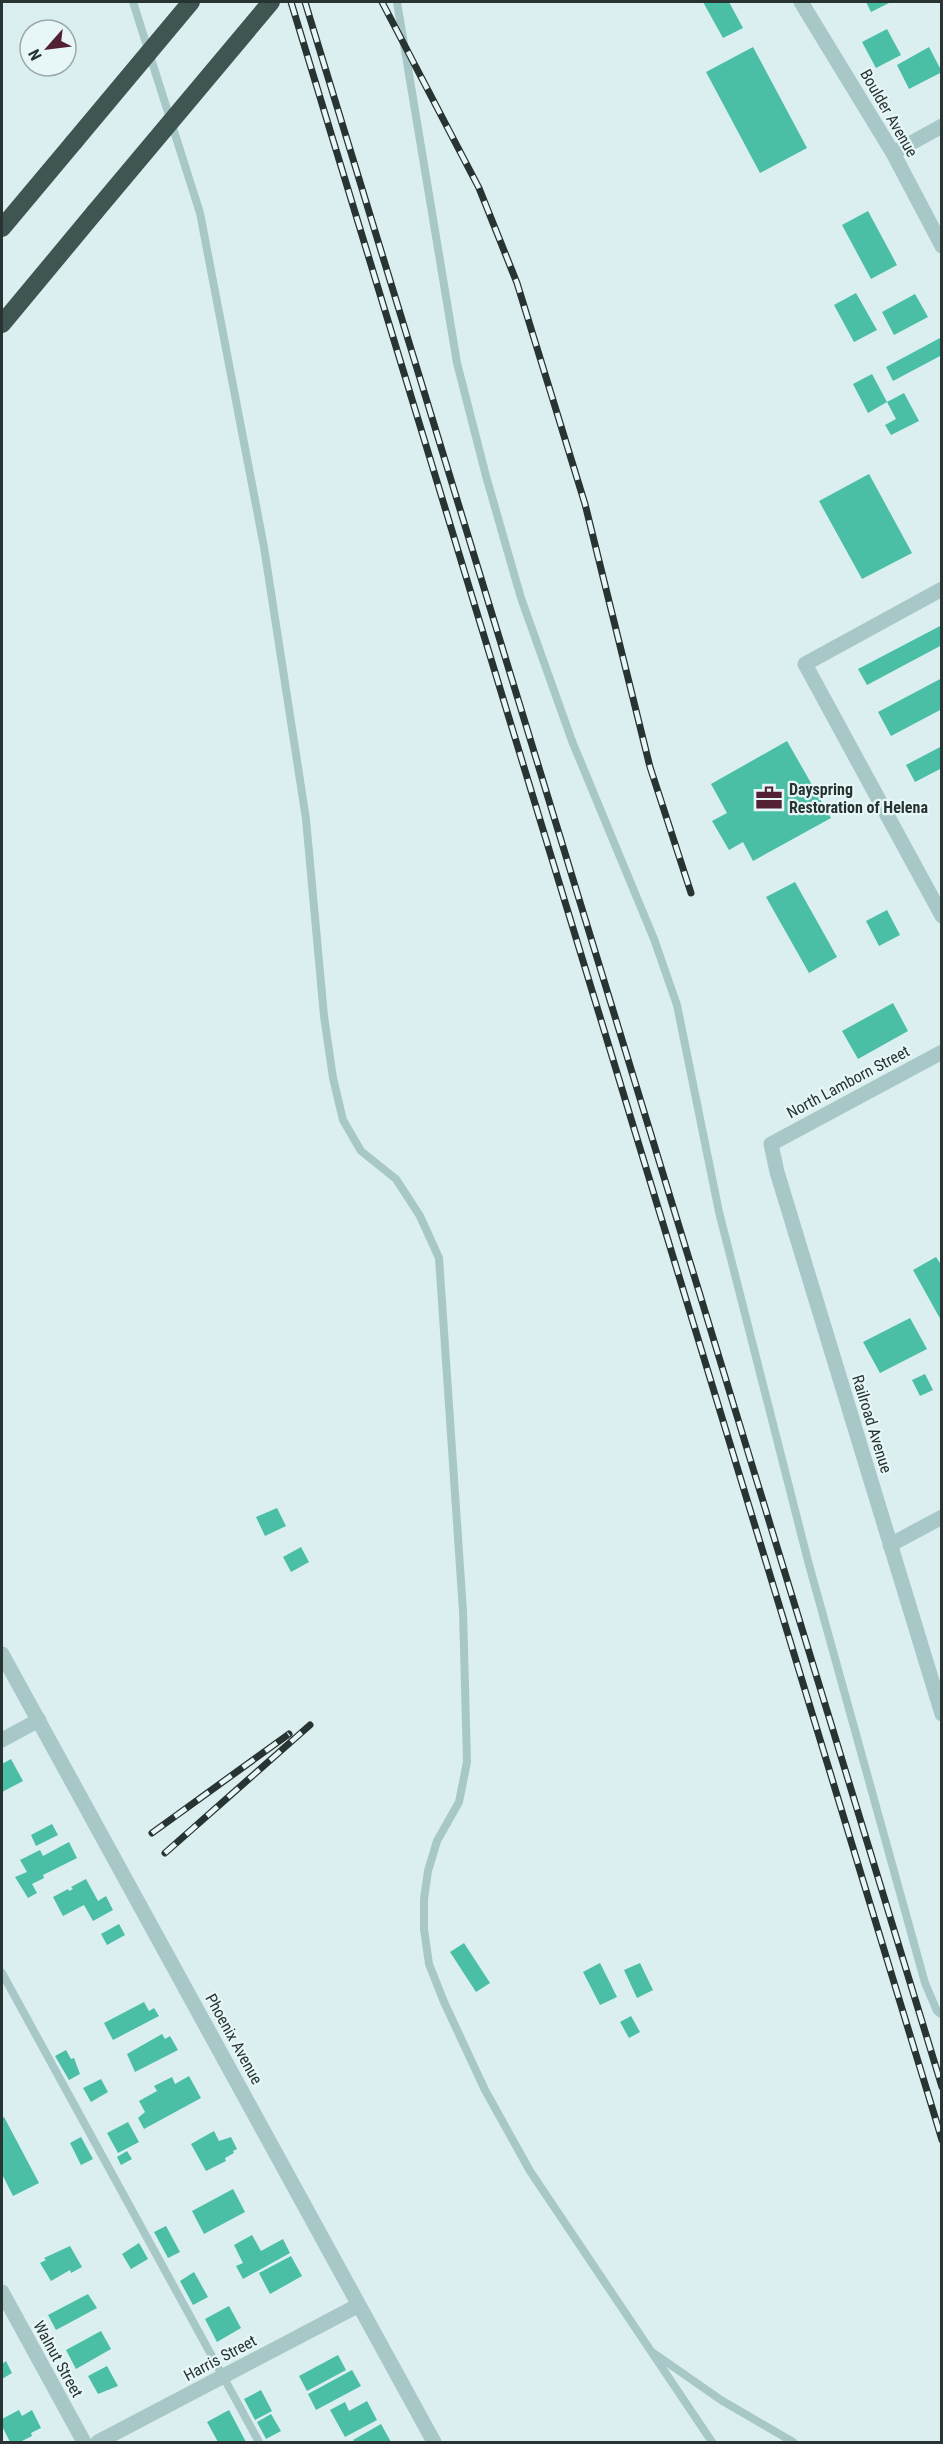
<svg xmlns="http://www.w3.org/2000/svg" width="943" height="2444" font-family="'Roboto Condensed',sans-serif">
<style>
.building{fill:#4abfa5}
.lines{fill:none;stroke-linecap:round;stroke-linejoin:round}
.service{stroke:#a8c7c7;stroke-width:8}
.minor{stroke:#a8c7c7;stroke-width:15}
.motorway{stroke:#3f5551;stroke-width:18}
.rail-casing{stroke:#283432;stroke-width:7}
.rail{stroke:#e7f7f8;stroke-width:4.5;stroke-dasharray:14;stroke-linecap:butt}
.motorway-bridge{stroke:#3f5551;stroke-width:18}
.labels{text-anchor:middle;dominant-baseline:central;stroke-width:4.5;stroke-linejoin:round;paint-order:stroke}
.street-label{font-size:16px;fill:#283432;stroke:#e7f7f8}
.poi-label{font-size:16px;font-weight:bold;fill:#283432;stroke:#e7f7f8;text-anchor:start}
</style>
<rect width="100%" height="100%" fill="#dbeff0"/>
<path class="building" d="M 703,2 L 729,2 L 743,28 L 723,38 Z
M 866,2 L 891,2 L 871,12 Z
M 887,29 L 901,55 L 876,68 L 862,42 Z
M 753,47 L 807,148 L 760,173 L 706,72 Z
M 929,47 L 942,72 L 909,89 L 897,65 Z
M 868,211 L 897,265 L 871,279 L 842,225 Z
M 856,293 L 877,330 L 854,342 L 834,305 Z
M 915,294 L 928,317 L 894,335 L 882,312 Z
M 940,338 L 942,355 L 893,381 L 886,367 Z
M 872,374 L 887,402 L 868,413 L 853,384 Z
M 904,393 L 919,421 L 891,435 L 885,425 L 896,419 L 887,402 Z
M 869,474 L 912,553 L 862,579 L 819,501 Z
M 942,625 L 942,645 L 867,685 L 858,669 Z
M 942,678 L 942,709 L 891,736 L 878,712 Z
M 787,741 L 831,818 L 753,861 L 743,842 L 729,850 L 712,821 L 727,813 L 711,784 Z
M 942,746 L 942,768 L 915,782 L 906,765 Z
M 795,882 L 837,957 L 809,973 L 766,897 Z
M 887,910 L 900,935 L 879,946 L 866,921 Z
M 893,1003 L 908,1031 L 858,1059 L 842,1031 Z
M 936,1257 L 942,1266 L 942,1322 L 913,1270 Z
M 910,1318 L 927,1349 L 880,1373 L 863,1342 Z
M 925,1374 L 933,1390 L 920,1396 L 912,1380 Z
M 277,1508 L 286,1526 L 265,1536 L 256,1517 Z
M 301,1547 L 309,1562 L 291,1572 L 283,1557 Z
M 11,1759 L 23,1781 L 2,1792 L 2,1764 Z
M 52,1824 L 58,1835 L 36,1846 L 31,1835 Z
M 69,1842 L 77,1858 L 43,1875 L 44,1878 L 32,1884 L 37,1893 L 28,1898 L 15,1877 L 27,1872 L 20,1860 L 40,1850 L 43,1856 Z
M 86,1879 L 98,1901 L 106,1896 L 113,1910 L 93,1921 L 84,1905 L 63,1916 L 53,1897 L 68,1889 L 69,1891 L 73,1889 L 71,1887 Z
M 119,1924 L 125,1935 L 107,1945 L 101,1934 Z
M 464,1943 L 490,1983 L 476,1992 L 450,1952 Z
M 600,1963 L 617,1997 L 600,2005 L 583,1972 Z
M 640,1963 L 653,1990 L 637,1998 L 624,1970 Z
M 144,2002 L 149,2011 L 154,2008 L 159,2016 L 113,2040 L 104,2023 Z
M 631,2016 L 640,2032 L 629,2038 L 620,2022 Z
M 162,2034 L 165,2039 L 170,2036 L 178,2050 L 135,2072 L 127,2054 Z
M 66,2050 L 71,2059 L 74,2058 L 80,2074 L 69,2080 L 55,2056 Z
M 189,2076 L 201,2098 L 144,2129 L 138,2118 L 145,2112 L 139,2101 L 157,2091 L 154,2086 L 172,2077 L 175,2084 Z
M 101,2079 L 108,2092 L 91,2102 L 83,2088 Z
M 4,2117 L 39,2183 L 13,2196 L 2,2174 L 2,2118 Z
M 128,2122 L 139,2142 L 118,2153 L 107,2133 Z
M 214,2131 L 219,2141 L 231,2137 L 237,2149 L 233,2151 L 234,2153 L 225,2158 L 226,2161 L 206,2171 L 191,2144 Z
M 81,2137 L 93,2159 L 81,2165 L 70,2143 Z
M 127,2151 L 132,2159 L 121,2165 L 117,2157 Z
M 233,2189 L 245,2212 L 204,2234 L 192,2211 Z
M 166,2226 L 180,2252 L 168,2258 L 154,2232 Z
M 252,2235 L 261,2251 L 283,2239 L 290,2253 L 243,2279 L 236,2266 L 243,2263 L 234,2245 Z
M 139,2243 L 148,2259 L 131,2269 L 122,2254 Z
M 70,2246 L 82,2267 L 71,2273 L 70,2270 L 51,2281 L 40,2263 L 46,2260 L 44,2258 Z
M 291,2256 L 302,2276 L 270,2294 L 259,2273 Z
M 194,2272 L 208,2297 L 193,2305 L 180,2281 Z
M 88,2294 L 97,2308 L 56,2330 L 48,2315 Z
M 229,2306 L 241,2328 L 217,2342 L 205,2319 Z
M 101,2331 L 111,2349 L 76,2369 L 66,2350 Z
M 338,2355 L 346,2370 L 307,2391 L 299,2376 Z
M 6,2361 L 12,2373 L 2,2379 L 2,2364 Z
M 107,2366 L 118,2386 L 98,2394 L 88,2376 Z
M 352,2370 L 361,2386 L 316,2410 L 308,2394 Z
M 261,2390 L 272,2411 L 255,2420 L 244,2399 Z
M 367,2401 L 377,2420 L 345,2437 L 330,2410 L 345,2402 L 349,2411 Z
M 19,2410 L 22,2416 L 32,2410 L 41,2428 L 31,2433 L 32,2436 L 20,2442 L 10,2442 L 2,2426 L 2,2419 Z
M 229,2410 L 246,2442 L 218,2442 L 207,2422 Z
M 271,2414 L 281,2431 L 266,2439 L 257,2422 Z
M 381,2424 L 391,2442 L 355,2442 L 353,2440 Z"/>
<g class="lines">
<path class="service" d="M 133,2 L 200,213 L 264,547 L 306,819 L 324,1016 L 333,1078 L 343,1120 L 361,1151 L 396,1179 L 420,1216 L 439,1258 L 463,1611 L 467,1762 L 459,1802 L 437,1841 L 428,1871 L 424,1899 L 424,1929 L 429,1964 L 444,2002 L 485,2090 L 530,2171 L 712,2442
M 397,2 L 457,363 L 486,476 L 521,598 L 572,741 L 654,939 L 677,1005 L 719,1212 L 808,1561 L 925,1983 L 937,2011 L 942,2015
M 2,1973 L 259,2442
M 652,2352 L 721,2400 L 793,2442"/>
<path class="minor" d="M 801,2 L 893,153 L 942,246
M 893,153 L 942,126
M 942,589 L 805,664 L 942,916
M 942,1052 L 771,1144 L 777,1172 L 942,1714
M 890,1545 L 942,1517
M 2,1654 L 434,2442
M 2,1740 L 39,1720
M 2,2292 L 84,2442
M 98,2442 L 359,2305"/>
<path class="motorway" d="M 2,228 L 74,142
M 2,324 L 95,212"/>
<defs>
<path id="rail" d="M 291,2 L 942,2140
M 305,2 L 942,2087
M 382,2 L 479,188 L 517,283 L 585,504 L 650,767 L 691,893
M 152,1833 L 289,1734
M 165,1853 L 310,1725"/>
</defs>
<use href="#rail" class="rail-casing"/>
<use href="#rail" class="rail"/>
<path class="motorway-bridge" d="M 74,142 L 191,2
M 95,212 L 271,2"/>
</g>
<defs>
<symbol id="office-bare" viewBox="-9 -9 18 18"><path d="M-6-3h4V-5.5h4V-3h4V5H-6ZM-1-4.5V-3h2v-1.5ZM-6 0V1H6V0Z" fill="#532034" stroke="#e7f7f8" stroke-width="2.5" paint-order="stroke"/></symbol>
</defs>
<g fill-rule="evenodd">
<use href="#office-bare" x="750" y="779" width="38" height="38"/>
</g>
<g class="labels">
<g class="street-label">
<text transform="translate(889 113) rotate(60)">Boulder Avenue</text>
<text transform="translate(848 1082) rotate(-28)">North Lamborn Street</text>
<text transform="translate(872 1424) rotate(73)">Railroad Avenue</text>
<text transform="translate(234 2039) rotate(61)">Phoenix Avenue</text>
<text transform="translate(220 2358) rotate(-28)">Harris Street</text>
<text transform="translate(58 2359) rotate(61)">Walnut Street</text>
</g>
<g class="poi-label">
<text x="789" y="789">Dayspring<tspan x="789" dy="18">Restoration of Helena</tspan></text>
</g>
</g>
<rect width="943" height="2444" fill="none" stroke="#283432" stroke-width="6"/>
<g transform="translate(48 48) rotate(242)"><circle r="28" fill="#e7f7f8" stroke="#9ba9a9" stroke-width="1.5"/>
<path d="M0-4.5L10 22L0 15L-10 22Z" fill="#532034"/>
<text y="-9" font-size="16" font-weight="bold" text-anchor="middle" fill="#283432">N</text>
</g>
</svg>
